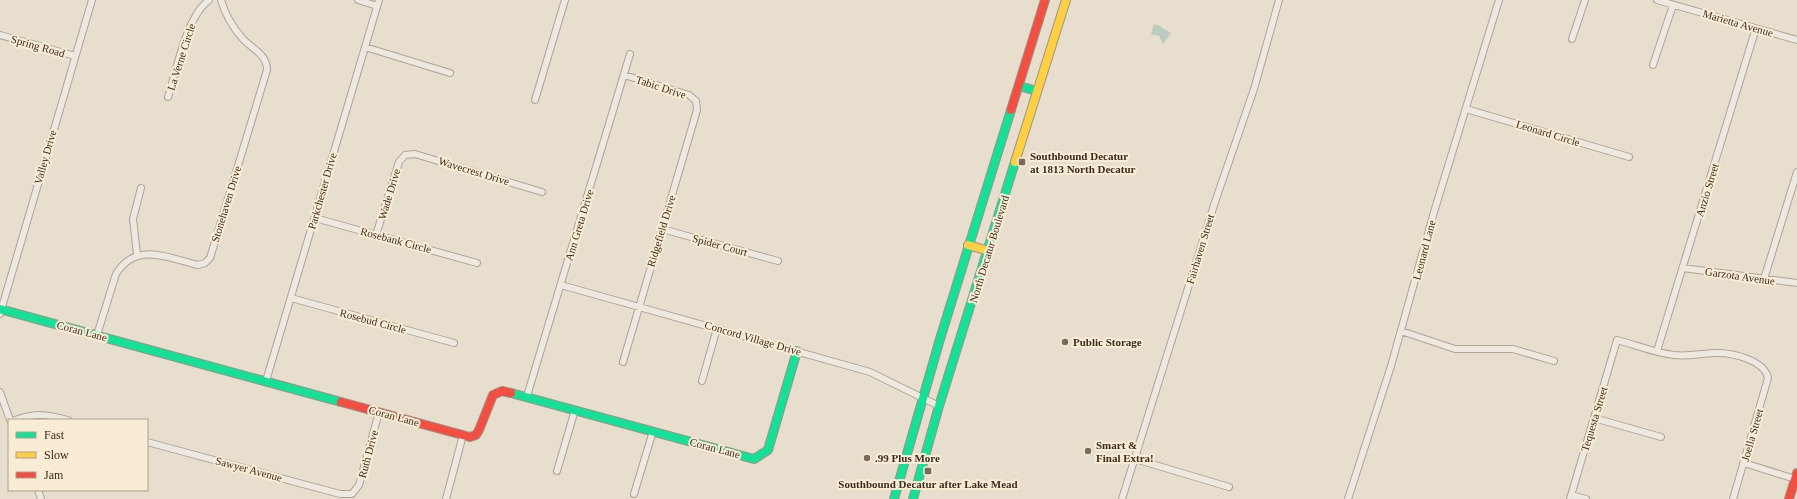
<svg xmlns="http://www.w3.org/2000/svg" width="1797" height="499" font-family="Georgia,serif">
<style>
.water{fill:#baccc0}
.lines{fill:none;stroke-linecap:round;stroke-linejoin:round}
.street-casing{stroke:#ada397;stroke-width:8}
.fast-casing{stroke:#9d9386;stroke-width:10}
.slow-casing{stroke:#9d9386;stroke-width:10}
.jam-casing{stroke:#9d9386;stroke-width:10}
.street{stroke:#eee9e0;stroke-width:6}
.fast{stroke:#16e098;stroke-width:8}
.slow{stroke:#ffcf43;stroke-width:8}
.jam{stroke:#f24e42;stroke-width:8}
.poi-dot{fill:#796a5b;stroke:#f8ecd4;stroke-width:1.5}
.labels{text-anchor:middle;dominant-baseline:central;stroke-width:4;stroke-linejoin:round;paint-order:stroke}
.street-label{font-size:11px;fill:#3d2b1d;stroke:#f8ecd4}
.poi-label{font-size:11px;font-weight:bold;fill:#3d2b1d;stroke:#f8ecd4;text-anchor:start}
</style>
<rect width="100%" height="100%" fill="#e8dece"/>
<path class="water" d="M 1154,24 L 1162,27 L 1162,28 L 1171,33 L 1163,44 L 1159,36 L 1151,34 Z"/>
<g class="lines">
<defs>
<path id="street" d="M 358,0 L 377,6
M 1657,0 L 1797,40
M 0,35 L 75,56
M 1572,39 L 1585,0
M 365,47 L 450,73
M 1653,65 L 1673,5
M 168,97 C 177,69 186,17 209,0
M 535,100 L 565,0
M 1466,109 L 1629,157
M 315,218 L 477,263
M 662,229 L 778,261
M 376,235 L 399,162 L 405,155 L 415,154 L 542,192
M 137,254 L 133,219 L 141,188
M 1683,268 L 1797,283
M 1764,279 L 1797,172
M 561,285 L 870,372 L 939,406
M 291,298 L 454,343
M 0,314 L 92,0
M 1401,331 L 1455,349 L 1513,349 L 1554,361
M 97,335 L 116,274 C 136,241 168,258 198,265 L 205,263 L 210,258 L 267,70 C 267,54 252,49 243,39 C 233,28 225,14 221,0
M 1657,351 L 1756,28
M 623,362 L 697,110 L 696,101 L 689,95 L 624,75
M 266,381 L 379,0
M 702,381 L 717,328
M 0,392 L 10,420
M 527,396 L 630,54
M 1594,418 L 1661,437
M 15,420 C 37,413 45,414 68,420
M 147,442 L 340,494 L 352,494 L 359,485 L 379,412
M 1135,459 L 1229,487
M 1744,463 L 1795,479
M 557,471 L 575,410
M 38,490 L 41,499
M 634,494 L 653,431
M 1571,495 L 1586,499
M 446,499 L 463,435
M 1122,499 L 1215,202 L 1254,89 L 1279,0
M 1348,499 L 1391,366 L 1434,212 L 1499,0
M 1570,499 L 1617,340 C 1636,345 1655,353 1674,355 C 1689,357 1702,353 1717,353 C 1733,353 1764,360 1768,378 L 1733,499"/>
<path id="fast" d="M 1019,86 L 1037,91
M 0,309 L 341,402
M 511,393 L 754,459 L 768,450 L 797,351
M 894,499 L 940,339 L 1011,110
M 913,499 L 939,406 L 1015,162"/>
<path id="slow" d="M 1015,162 L 1066,0
M 968,245 L 989,251"/>
<path id="jam" d="M 1011,110 L 1045,0
M 341,402 L 470,437 L 476,435 L 479,430 L 493,395 L 502,391 L 511,393
M 1789,499 L 1797,473"/>
</defs>
<use href="#street" class="street-casing"/>
<use href="#fast" class="fast-casing"/>
<use href="#slow" class="slow-casing"/>
<use href="#jam" class="jam-casing"/>
<use href="#street" class="street"/>
<use href="#fast" class="fast"/>
<use href="#slow" class="slow"/>
<use href="#jam" class="jam"/>
</g>
<g class="poi-dot">
<rect x="1018" y="158" width="8" height="8" rx="2"/>
<circle cx="1065" cy="342" r="4"/>
<circle cx="1088" cy="451" r="4"/>
<circle cx="867" cy="458" r="4"/>
<rect x="924" y="467" width="8" height="8" rx="2"/>
</g>
<g class="labels">
<g class="street-label">
<text transform="translate(1738 23) rotate(16)">Marietta Avenue</text>
<text transform="translate(38 46) rotate(16)">Spring Road</text>
<text transform="translate(181 57) rotate(-72)">La Verne Circle</text>
<text transform="translate(661 87) rotate(18)">Tabic Drive</text>
<text transform="translate(1548 133) rotate(17)">Leonard Circle</text>
<text transform="translate(45 157) rotate(-74)">Valley Drive</text>
<text transform="translate(474 171) rotate(17)">Wavecrest Drive</text>
<text transform="translate(1707 190) rotate(-73)">Anzio Street</text>
<text transform="translate(322 191) rotate(-74)">Parkchester Drive</text>
<text transform="translate(389 194) rotate(-73)">Wade Drive</text>
<text transform="translate(226 204) rotate(-73)">Stonehaven Drive</text>
<text transform="translate(579 225) rotate(-73)">Ann Greta Drive</text>
<text transform="translate(661 231) rotate(-73)">Ridgefield Drive</text>
<text transform="translate(396 240) rotate(15)">Rosebank Circle</text>
<text transform="translate(720 245) rotate(15)">Spider Court</text>
<text transform="translate(989 249) rotate(-73)">North Decatur Boulevard</text>
<text transform="translate(1200 249) rotate(-73)">Fairhaven Street</text>
<text transform="translate(1424 250) rotate(-75)">Leonard Lane</text>
<text transform="translate(1740 276) rotate(8)">Garzota Avenue</text>
<text transform="translate(373 321) rotate(15)">Rosebud Circle</text>
<text transform="translate(82 331) rotate(15)">Coran Lane</text>
<text transform="translate(753 338) rotate(16)">Concord Village Drive</text>
<text transform="translate(394 416) rotate(15)">Coran Lane</text>
<text transform="translate(1594 419) rotate(-73)">Tequesta Street</text>
<text transform="translate(1752 435) rotate(-74)">Joella Street</text>
<text transform="translate(715 448) rotate(15)">Coran Lane</text>
<text transform="translate(368 454) rotate(-75)">Ruth Drive</text>
<text transform="translate(249 469) rotate(15)">Sawyer Avenue</text>
</g>
<g class="poi-label">
<text x="1030" y="156">Southbound Decatur<tspan x="1030" dy="13">at 1813 North Decatur</tspan></text>
<text x="1073" y="342">Public Storage</text>
<text x="1096" y="445">Smart &amp;<tspan x="1096" dy="13">Final Extra!</tspan></text>
<text x="875" y="458">.99 Plus More</text>
<text x="928" y="484" text-anchor="middle">Southbound Decatur after Lake Mead</text>
</g>
</g>
<rect x="8" y="419" width="140" height="72" fill="#f8ecd4" stroke="#ad9f8b"/>
<rect x="16" y="432" width="20" height="6" fill="#16e098" stroke="#ad9f8b"/>
<text x="44" y="439" font-size="12" fill="#3d2b1d">Fast</text>
<rect x="16" y="452" width="20" height="6" fill="#ffcf43" stroke="#ad9f8b"/>
<text x="44" y="459" font-size="12" fill="#3d2b1d">Slow</text>
<rect x="16" y="472" width="20" height="6" fill="#f24e42" stroke="#ad9f8b"/>
<text x="44" y="479" font-size="12" fill="#3d2b1d">Jam</text>
</svg>
